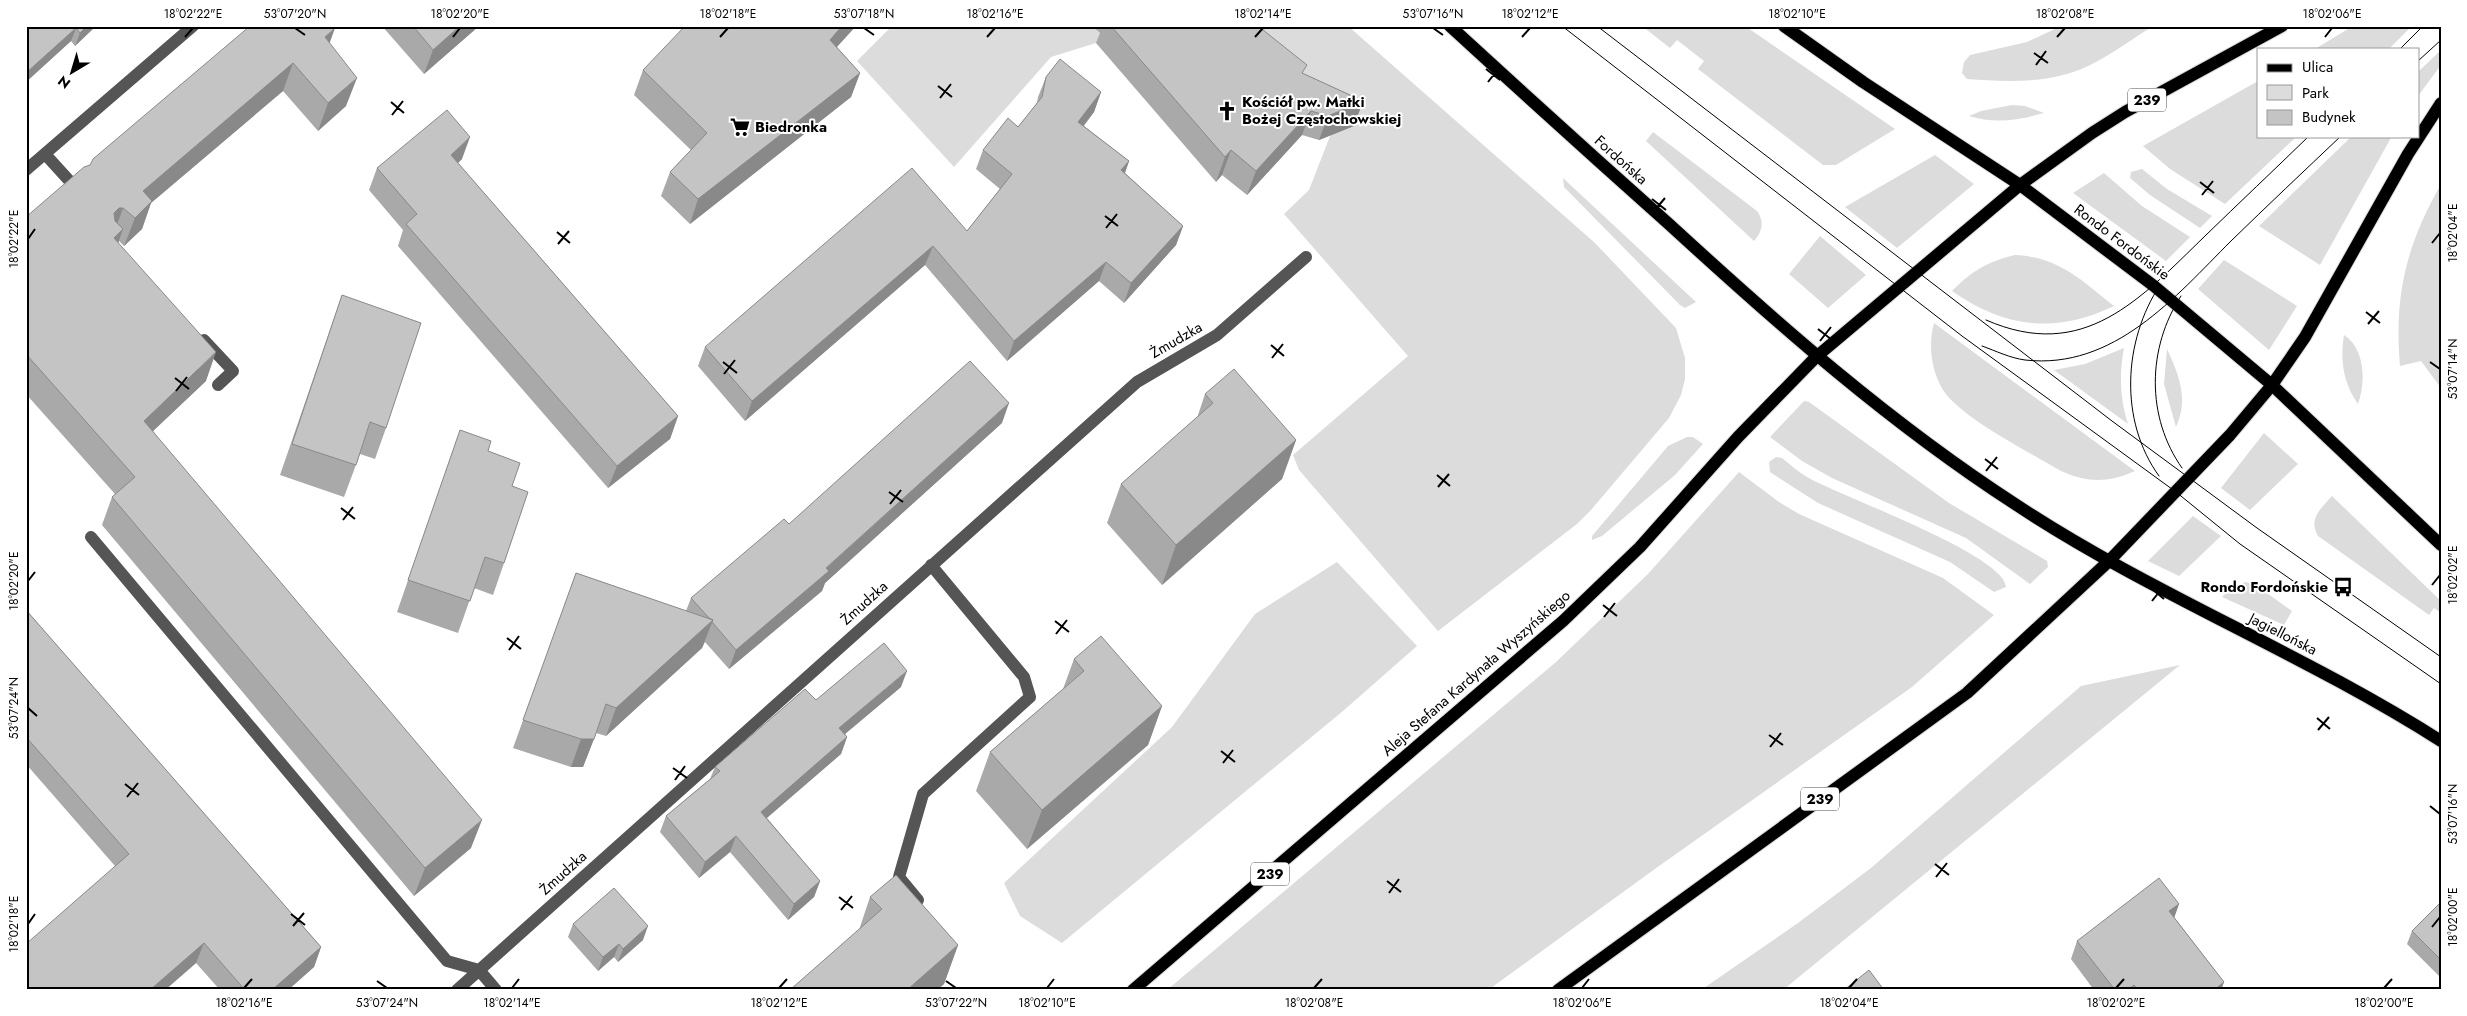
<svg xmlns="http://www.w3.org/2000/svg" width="2467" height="1016" font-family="Jost,sans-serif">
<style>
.green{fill:#dcdcdc}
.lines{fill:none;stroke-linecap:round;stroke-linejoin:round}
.major-casing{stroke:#dbdbdb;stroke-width:14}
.minor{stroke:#555;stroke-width:12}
.major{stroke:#000;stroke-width:12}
.tram{stroke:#000;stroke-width:1}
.wall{fill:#a9a9a9}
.shaded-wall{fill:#898989}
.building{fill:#c4c4c4;stroke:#898989}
.ticks{fill:none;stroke:#000;stroke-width:2}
.labels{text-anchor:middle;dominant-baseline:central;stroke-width:4;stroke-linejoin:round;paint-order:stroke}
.shield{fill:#fff;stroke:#4c4c4c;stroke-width:1}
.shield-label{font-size:14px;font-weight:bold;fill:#000}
.poi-label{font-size:15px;font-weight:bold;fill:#000;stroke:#fff;text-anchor:start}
.street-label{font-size:15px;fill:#000;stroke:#fff}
.neatline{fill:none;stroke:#000;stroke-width:2}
.ticks-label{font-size:12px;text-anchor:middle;fill:#000}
</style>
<rect width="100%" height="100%" fill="#fff"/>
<path class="green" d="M 892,26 L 1092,26 L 1103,36 L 1096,43 L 1051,57 L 954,167 L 857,61 Z
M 1219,26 L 1348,26 L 1595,243 L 1676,328 L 1685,358 L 1685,379 L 1681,395 L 1669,418 L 1591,510 L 1577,524 L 1438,631 L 1299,470 L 1293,455 L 1408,356 L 1284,214 L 1309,190 L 1332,131 Z
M 1642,26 L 1745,26 L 1895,129 L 1836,165 L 1823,165 L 1698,69 L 1704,61 L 1677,40 L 1670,48 Z
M 2061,26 L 2153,26 C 2132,39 2111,55 2088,66 C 2051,84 2006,82 1967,79 L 1962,73 L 1964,62 L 1970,55 L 2027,42 Z
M 2353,26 L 2412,26 L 2389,49 L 2315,49 Z
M 2441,50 L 2441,65 L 2418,96 L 2418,72 Z
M 2258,81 L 2258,136 L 2297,136 L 2225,204 L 2170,169 L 2143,146 Z
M 2012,105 L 2025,106 L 2044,113 C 2019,120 1995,124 1969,116 L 1981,111 Z
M 1653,132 L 1757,211 C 1765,222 1762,232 1754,241 L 1646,141 Z
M 2352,136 L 2392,136 L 2320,265 L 2259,226 Z
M 1935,155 L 1974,184 L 1897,248 L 1845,207 Z
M 2142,169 L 2167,189 L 2212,216 L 2200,228 L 2150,195 L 2130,178 L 2131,172 Z
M 2104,173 L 2142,206 L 2190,237 L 2166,261 L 2073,193 Z
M 1563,178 L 1696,302 L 1685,308 L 1680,305 L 1564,187 Z
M 2441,184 L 2441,388 L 2421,361 L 2400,366 C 2394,295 2406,246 2441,184 Z
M 1820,236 L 1866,275 L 1828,308 L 1789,274 Z
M 2015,255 C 2059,257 2081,280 2114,306 C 2056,334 2004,328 1952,291 C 1973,270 1987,262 2015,255 Z
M 2224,260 L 2297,306 L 2269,350 L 2198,289 Z
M 1934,323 L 2135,471 C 2108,483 2088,483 2061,471 C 2031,453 1961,418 1943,390 C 1931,370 1928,345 1934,323 Z
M 2344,335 C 2365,348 2366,382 2358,404 C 2343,382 2340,361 2344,335 Z
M 2124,348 C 2119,375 2120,398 2128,424 L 2054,370 L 2085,364 Z
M 2167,349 C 2179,375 2189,399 2176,427 L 2164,384 Z
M 1804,401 L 1809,402 L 1949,503 L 2047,561 L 2048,567 L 2030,584 L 1966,538 L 1832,478 L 1802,461 L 1770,437 Z
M 2264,433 L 2298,464 L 2250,510 L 2221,488 Z
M 1687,437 L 1693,437 L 1703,444 L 1675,475 L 1602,536 L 1592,540 L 1592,536 L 1668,446 Z
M 1776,457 L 1782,458 C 1790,464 1799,473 1809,478 C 1840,496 2005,555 2006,587 L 1994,592 L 1950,562 L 1818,503 L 1770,472 L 1769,462 Z
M 1739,472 L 1779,502 L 1799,514 L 1943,578 L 1994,615 L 1912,687 L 1659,866 L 1488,990 L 1167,990 L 1556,662 L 1648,574 Z
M 2332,496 L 2441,601 L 2441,613 L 2434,608 L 2429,615 L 2318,536 C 2308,519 2321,508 2332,496 Z
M 2193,516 L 2221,536 L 2179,576 L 2148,561 Z
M 1337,562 L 1417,646 L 1343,711 L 1062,943 L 1020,916 L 1004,883 L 1172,727 L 1255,614 Z
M 2245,582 L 2254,584 L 2292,611 L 2284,625 L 2222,597 L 2230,589 Z
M 2180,665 L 1783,990 L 1701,990 L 1798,923 L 1871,868 L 2081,686 Z"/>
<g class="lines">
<defs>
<path id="major" d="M 1450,26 C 1523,93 1596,159 1670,225 C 1779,325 1890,423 2015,504 C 2151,594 2303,653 2441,741
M 1784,26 L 1863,82 L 2020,185 L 2154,286 L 2272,385 L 2441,545
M 1133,990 L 1563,621 L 1640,547 L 1738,437 L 1816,357 L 2020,185 L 2092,133 L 2125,112 L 2282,26
M 1558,990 L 1967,693 L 2109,561 L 2230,435 L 2272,385 L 2305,337 L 2408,154 L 2441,103"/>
</defs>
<use href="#major" class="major-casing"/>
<path class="minor" d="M 45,154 L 75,187
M 26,170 L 193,26
M 204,340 L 233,371 L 218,385
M 91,537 L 447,961 L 479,970 L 496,990
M 918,900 L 899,877 L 923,794 L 1030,697 L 1024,677 L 931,565
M 457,990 L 1137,382 L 1217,335 L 1306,257"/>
<use href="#major" class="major"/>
<path class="tram" d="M 1562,26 L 1962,336 L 2176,492 L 2240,544 L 2441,684
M 1597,26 L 2112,421 L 2257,528 L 2441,657
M 2400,49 L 2423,26
M 2418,61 L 2441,40
M 2181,296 C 2147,348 2146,417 2182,468
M 1986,320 C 2084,363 2140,299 2205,236 C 2239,203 2274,170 2309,136
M 1982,346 C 1996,351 2010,358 2025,360 C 2114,370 2175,297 2231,241 C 2267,206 2304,171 2341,136
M 2159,476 C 2119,421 2123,341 2160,285"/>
</g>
<path class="wall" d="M 26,26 L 96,26 L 75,46 L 71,41 L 26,82 Z
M 382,26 L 479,26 L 424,74 Z
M 856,26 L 837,47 L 860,73 L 851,97 L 690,224 L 661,196 L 670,172 L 691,150 L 634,95 L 643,70 Z
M 1092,26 L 1258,26 L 1304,74 L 1363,101 L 1354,126 L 1319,140 L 1302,135 L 1247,195 L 1222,175 L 1216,182 L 1096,43 L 1100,33 Z
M 329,43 L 346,106 L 318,131 L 283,91 L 151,203 L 142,229 L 124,246 L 119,241 L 118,243 L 206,381 L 153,431 L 471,848 L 414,896 L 102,525 L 112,497 L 115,494 L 26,394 L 26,217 L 90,165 Z
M 1046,77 L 1101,92 L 1094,112 L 1084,126 L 1129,161 L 1125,173 L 1183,226 L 1176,245 L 1124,303 L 1099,281 L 1007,361 L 925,265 L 745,421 L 698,366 L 705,347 L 967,231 L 1000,189 L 976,169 L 983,150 L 1018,127 L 1037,103 L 1038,97 Z
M 462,159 L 458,163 L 678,416 L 670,439 L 608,488 L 398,246 L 403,230 L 369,190 L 377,168 Z
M 342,295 L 386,428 L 375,459 L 360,454 L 344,497 L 280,475 Z
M 1205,394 L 1296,440 L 1282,479 L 1162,585 L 1107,523 L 1121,484 L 1197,418 Z
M 1002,423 L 825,583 L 822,591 L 729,669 L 705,642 L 702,648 L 606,736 L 596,733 L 583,767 L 571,767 L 513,748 L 576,573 L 686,611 L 691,598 L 789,524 Z
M 460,430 L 488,451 L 512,486 L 504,563 L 493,595 L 474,588 L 458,633 L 397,612 Z
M 26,610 L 321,947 L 314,967 L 288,990 L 220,990 L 196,963 L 165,990 L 26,990 L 115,866 L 26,764 Z
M 1074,659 L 1162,706 L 1148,745 L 1027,849 L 976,791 L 990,752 L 1063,689 Z
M 901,687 L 845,734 L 847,737 L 841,754 L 767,818 L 820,881 L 814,897 L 788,920 L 730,852 L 699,878 L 660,832 L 666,816 L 710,779 L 715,767 L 816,700 Z
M 870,897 L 958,945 L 944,984 L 937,990 L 791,990 L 859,930 Z
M 2441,902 L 2441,978 L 2407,944 L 2412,931 Z
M 2179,904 L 2174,917 L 2224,982 L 2221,990 L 2094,990 L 2071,959 L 2077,941 Z
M 573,924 L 643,940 L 618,962 L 614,957 L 598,971 L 568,937 Z"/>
<path class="shaded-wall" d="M 87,26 L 96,26 L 75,46 L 80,33 Z
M 460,26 L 479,26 L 424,74 L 433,50 Z
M 842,26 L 856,26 L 821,64 L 830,40 Z
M 76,28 L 71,41 L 26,82 L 26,73 Z
M 335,28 L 325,56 L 325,37 Z
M 293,63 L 283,91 L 151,203 L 142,229 L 124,246 L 135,218 L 143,191 Z
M 860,73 L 851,97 L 690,224 L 698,199 Z
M 357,78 L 346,106 L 318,131 L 328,103 Z
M 1101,92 L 1094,112 L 1071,141 L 1078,122 Z
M 1363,101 L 1354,126 L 1319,140 L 1328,116 Z
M 1311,111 L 1302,135 L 1247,195 L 1256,171 Z
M 470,137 L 462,159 L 443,177 L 451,155 Z
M 1231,150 L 1222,175 L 1216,182 L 1225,157 Z
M 1129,161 L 1122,181 L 1121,170 Z
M 119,208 L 123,208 L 113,236 L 114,213 Z
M 1183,226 L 1176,245 L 1124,303 L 1131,283 Z
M 123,229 L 113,258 L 114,238 Z
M 933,246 L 925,265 L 745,421 L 752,401 Z
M 1106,262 L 1099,281 L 1007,361 L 1014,341 Z
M 216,352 L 206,381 L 134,449 L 144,421 Z
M 1009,403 L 1002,423 L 825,583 L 822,591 L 729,669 L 736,650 Z
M 678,416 L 670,439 L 608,488 L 617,466 Z
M 1296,440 L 1282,479 L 1162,585 L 1176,545 Z
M 713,620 L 702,648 L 606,736 L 616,708 Z
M 907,671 L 901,687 L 833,744 L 839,728 Z
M 1162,706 L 1148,745 L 1027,849 L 1042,810 Z
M 847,737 L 841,754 L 755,828 L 761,812 Z
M 581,739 L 594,739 L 583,767 L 571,767 Z
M 482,820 L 471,848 L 414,896 L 425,868 Z
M 736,836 L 730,852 L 699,878 L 705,862 Z
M 820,881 L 814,897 L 788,920 L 794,904 Z
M 2179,904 L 2173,921 L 2169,911 Z
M 648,926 L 643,940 L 618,962 L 623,949 Z
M 204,943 L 196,963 L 165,990 L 150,990 Z
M 619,944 L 614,957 L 598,971 L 603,957 Z
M 958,945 L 944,984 L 937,990 L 907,990 Z
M 321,947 L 314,967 L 288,990 L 272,990 Z
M 2224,982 L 2221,990 L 2214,990 Z"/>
<path class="building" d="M 26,26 L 87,26 L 80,33 L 76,28 L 26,73 Z
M 250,26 L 333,26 L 335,28 L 325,37 L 357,78 L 328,103 L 293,63 L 143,191 L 152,201 L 135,218 L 123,208 L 119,208 L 114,213 L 115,221 L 123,229 L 114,238 L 216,352 L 144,421 L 482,820 L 425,868 L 112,497 L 135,477 L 26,354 L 26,217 L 84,167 L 90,165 L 93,159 Z
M 413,26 L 460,26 L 433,50 Z
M 685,26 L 842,26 L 830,40 L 860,73 L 698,199 L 670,172 L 707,133 L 643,70 Z
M 1111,26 L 1258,26 L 1307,65 L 1302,73 L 1363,101 L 1328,116 L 1311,111 L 1256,171 L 1231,150 L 1225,157 Z
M 1060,59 L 1101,92 L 1078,122 L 1129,161 L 1121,170 L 1183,226 L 1131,283 L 1106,262 L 1014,341 L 933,246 L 752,401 L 705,347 L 912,168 L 967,231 L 1012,174 L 983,150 L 1008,118 L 1018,127 L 1042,97 L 1046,77 Z
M 447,110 L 470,137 L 451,155 L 678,416 L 617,466 L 406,224 L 417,214 L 377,168 Z
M 342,295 L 421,323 L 386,428 L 370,422 L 356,465 L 292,444 Z
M 970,361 L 1009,403 L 826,568 L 829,571 L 736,650 L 712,622 L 713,620 L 709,618 L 691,598 L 784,519 L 789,524 Z
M 1234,369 L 1296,440 L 1176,545 L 1121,484 L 1213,403 L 1205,394 Z
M 460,430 L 491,441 L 488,451 L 520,463 L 512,486 L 528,492 L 504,563 L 485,557 L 470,601 L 408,580 Z
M 576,573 L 713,620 L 616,708 L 606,704 L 594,739 L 581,739 L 523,720 Z
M 26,610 L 321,947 L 272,990 L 245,990 L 204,943 L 150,990 L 26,990 L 26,944 L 129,854 L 26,737 Z
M 1101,636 L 1162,706 L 1042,810 L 990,752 L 1084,671 L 1074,659 Z
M 884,643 L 907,671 L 839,728 L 847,737 L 761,812 L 820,881 L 794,904 L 736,836 L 705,862 L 666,816 L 720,771 L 715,767 L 805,689 L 816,700 Z
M 896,875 L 958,945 L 907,990 L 792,990 L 791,989 L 882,909 L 870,897 Z
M 2159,878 L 2179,904 L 2169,911 L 2224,982 L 2214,990 L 2138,990 L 2134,985 L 2128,990 L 2115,990 L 2077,941 Z
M 614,888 L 648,926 L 623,949 L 619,944 L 603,957 L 573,924 Z
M 2441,902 L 2441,960 L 2412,931 Z
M 1869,970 L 1884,990 L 1844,990 Z"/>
<path class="ticks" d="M 295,28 L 305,35M 864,28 L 874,35M 1433,28 L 1443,35M 185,37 L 193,28M 453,37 L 460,28M 720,37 L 728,28M 987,37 L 995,28M 1255,37 L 1263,28M 1522,37 L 1530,28M 1790,37 L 1797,28M 2057,37 L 2065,28M 2325,37 L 2332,28M 2034,53 L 2048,63M 2036,65 L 2046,51M 1486,69 L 1500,80M 1488,82 L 1499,68M 938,86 L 952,97M 940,98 L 951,84M 391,102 L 404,113M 392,115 L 403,101M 2200,182 L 2214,193M 2202,195 L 2213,181M 1652,199 L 1666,210M 1654,211 L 1665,198M 1105,216 L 1118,226M 1106,228 L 1117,214M 557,232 L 570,243M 28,239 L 35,229M 2432,243 L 2440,233M 558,244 L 569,231M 2366,312 L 2380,323M 2368,324 L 2379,311M 1818,329 L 1832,340M 1820,341 L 1831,327M 1271,345 L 1284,356M 1272,358 L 1283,344M 723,362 L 737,373M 2430,362 L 2440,369M 724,374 L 735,360M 175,378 L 189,389M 176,391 L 187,377M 1985,459 L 1998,469M 1986,471 L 1997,457M 1437,475 L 1450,486M 1438,487 L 1449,474M 889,492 L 903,502M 890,504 L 901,490M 341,508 L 355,519M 343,520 L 353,507M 28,581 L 35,572M 2432,585 L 2440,575M 2151,588 L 2164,599M 2152,601 L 2163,587M 1603,605 L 1617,616M 1604,617 L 1615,603M 1055,621 L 1069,632M 1056,634 L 1067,620M 507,638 L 521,649M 509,650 L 519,636M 28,708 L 37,716M 2317,718 L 2330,729M 2318,730 L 2329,717M 1769,735 L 1783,745M 1770,747 L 1781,733M 1221,751 L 1235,762M 1223,763 L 1233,750M 673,768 L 687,778M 675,780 L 685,766M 125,784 L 139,795M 127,797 L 138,783M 2430,806 L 2440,814M 1935,864 L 1949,875M 1936,877 L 1947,863M 1387,881 L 1401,892M 1389,893 L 1399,879M 839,897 L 853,908M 841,910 L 852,896M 291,914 L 305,925M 28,924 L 35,914M 293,926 L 304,913M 2432,927 L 2440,917M 377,981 L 387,988M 946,981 L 956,988M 244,988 L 252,979M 512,988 L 519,979M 779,988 L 787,979M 1047,988 L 1054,979M 1314,988 L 1322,979M 1582,988 L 1589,979M 1849,988 L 1857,979M 2116,988 L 2124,979M 2384,988 L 2392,979"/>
<defs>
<symbol id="church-bare" viewBox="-9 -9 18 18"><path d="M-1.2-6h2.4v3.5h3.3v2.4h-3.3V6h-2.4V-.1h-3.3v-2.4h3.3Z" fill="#000" stroke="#fff" stroke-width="2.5" paint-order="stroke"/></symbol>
<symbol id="supermarket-bare" viewBox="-9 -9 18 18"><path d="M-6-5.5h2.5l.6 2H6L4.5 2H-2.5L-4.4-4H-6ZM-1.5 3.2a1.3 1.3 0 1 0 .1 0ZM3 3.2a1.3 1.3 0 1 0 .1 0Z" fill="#000" stroke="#fff" stroke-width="2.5" paint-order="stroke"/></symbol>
<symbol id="bus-bare" viewBox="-9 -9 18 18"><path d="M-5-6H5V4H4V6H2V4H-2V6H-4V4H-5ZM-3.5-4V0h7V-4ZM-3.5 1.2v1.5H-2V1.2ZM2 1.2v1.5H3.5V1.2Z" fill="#000" stroke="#fff" stroke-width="2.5" paint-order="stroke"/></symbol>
</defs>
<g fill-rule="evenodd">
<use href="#church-bare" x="1213" y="97" width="28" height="28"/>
<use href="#supermarket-bare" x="726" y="113" width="28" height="28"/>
<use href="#bus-bare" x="2329" y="573" width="28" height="28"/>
</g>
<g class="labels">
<g class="shield">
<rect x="2128" y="88.5" width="38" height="23" rx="4"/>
<rect x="1801" y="787.5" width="38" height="23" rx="4"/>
<rect x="1251" y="862.5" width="38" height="23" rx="4"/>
</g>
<g class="shield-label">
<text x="2147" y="100">239</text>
<text x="1820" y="799">239</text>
<text x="1270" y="874">239</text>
</g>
<g class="poi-label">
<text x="1242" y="102">Kościół pw. Matki<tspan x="1242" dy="17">Bożej Częstochowskiej</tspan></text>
<text x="755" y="127">Biedronka</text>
<text x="2328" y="587" text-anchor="end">Rondo Fordońskie</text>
</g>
<g class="street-label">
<text transform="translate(1621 160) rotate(42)">Fordońska</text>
<text transform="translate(2122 242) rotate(37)">Rondo Fordońskie</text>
<text transform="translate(1176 340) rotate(-30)">Żmudzka</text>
<text transform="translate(864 603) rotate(-42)">Żmudzka</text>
<text transform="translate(2283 634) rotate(27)">Jagiellońska</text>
<text transform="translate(1476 673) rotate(-41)">Aleja Stefana Kardynała Wyszyńskiego</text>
<text transform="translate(563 873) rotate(-42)">Żmudzka</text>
</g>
</g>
<rect width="2467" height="1016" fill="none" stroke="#ffffff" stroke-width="55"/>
<rect x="2257" y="48" width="162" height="90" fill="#ffffff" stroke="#999999"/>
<rect x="2267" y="64" width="25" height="8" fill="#000000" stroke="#999999"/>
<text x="2302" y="72" font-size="15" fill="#000000">Ulica</text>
<rect x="2267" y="85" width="25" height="15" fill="#dcdcdc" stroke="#999999"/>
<text x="2302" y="98" font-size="15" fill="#000000">Park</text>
<rect x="2267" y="110" width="25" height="15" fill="#c4c4c4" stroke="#999999"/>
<text x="2302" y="122" font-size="15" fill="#000000">Budynek</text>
<g transform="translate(72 72) rotate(218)" stroke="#ffffff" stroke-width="4" paint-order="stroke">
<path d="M0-4L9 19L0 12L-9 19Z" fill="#000000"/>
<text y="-8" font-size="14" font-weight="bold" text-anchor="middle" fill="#000000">N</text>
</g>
<rect x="28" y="28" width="2412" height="960" class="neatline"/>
<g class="ticks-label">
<text x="193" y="18">18°02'22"E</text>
<text x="295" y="18">53°07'20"N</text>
<text x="460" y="18">18°02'20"E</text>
<text x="728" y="18">18°02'18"E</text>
<text x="864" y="18">53°07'18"N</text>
<text x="995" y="18">18°02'16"E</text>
<text x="1263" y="18">18°02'14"E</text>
<text x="1433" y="18">53°07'16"N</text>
<text x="1530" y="18">18°02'12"E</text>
<text x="1797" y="18">18°02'10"E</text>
<text x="2065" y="18">18°02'08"E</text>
<text x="2332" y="18">18°02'06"E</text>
<text transform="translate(2453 233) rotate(-90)" y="4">18°02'04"E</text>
<text transform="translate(14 239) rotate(-90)" y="4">18°02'22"E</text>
<text transform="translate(2453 369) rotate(-90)" y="4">53°07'14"N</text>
<text transform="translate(2453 575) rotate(-90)" y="4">18°02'02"E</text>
<text transform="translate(14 581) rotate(-90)" y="4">18°02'20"E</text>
<text transform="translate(14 708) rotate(-90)" y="4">53°07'24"N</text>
<text transform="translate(2453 814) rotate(-90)" y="4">53°07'16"N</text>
<text transform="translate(2453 917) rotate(-90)" y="4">18°02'00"E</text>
<text transform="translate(14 924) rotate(-90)" y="4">18°02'18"E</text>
<text x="244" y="1007">18°02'16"E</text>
<text x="387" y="1007">53°07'24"N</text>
<text x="512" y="1007">18°02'14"E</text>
<text x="779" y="1007">18°02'12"E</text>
<text x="956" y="1007">53°07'22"N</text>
<text x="1047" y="1007">18°02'10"E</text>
<text x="1314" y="1007">18°02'08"E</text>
<text x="1582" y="1007">18°02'06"E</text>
<text x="1849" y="1007">18°02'04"E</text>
<text x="2116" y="1007">18°02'02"E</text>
<text x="2384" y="1007">18°02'00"E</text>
</g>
</svg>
